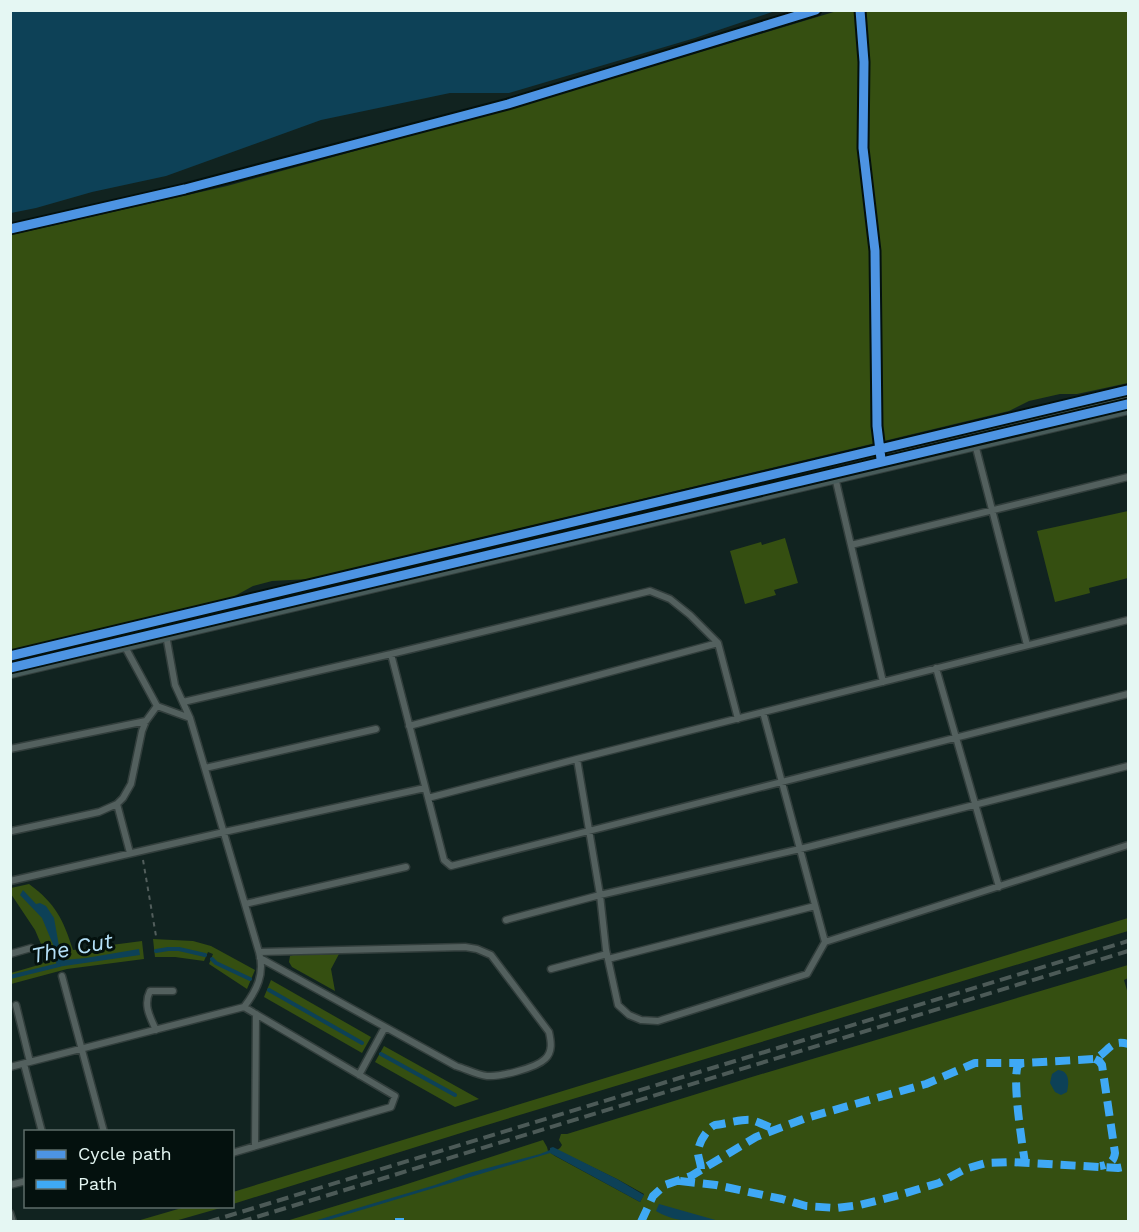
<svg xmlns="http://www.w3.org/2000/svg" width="1139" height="1232" font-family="'Work Sans',sans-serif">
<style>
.green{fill:#354f11}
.water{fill:#0d4157}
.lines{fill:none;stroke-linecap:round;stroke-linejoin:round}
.stream{stroke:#0d4157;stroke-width:4}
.service-casing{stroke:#323e3c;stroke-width:9}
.primary-casing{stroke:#323e3c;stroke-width:22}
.path{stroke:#525e5c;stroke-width:2;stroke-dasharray:4.5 4.5;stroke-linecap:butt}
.service{stroke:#53605e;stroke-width:6}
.primary{stroke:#475b5a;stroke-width:20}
.rail{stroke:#4c5a57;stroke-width:4;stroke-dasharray:12 6;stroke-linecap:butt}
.quiet{stroke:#3fa9f5;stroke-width:8;stroke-dasharray:15 8;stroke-linecap:butt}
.cycleway-casing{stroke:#04110e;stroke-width:13}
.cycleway{stroke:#4d94e3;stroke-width:9}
.labels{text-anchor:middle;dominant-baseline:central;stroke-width:6;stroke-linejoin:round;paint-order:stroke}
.water-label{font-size:22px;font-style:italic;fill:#b4e0f8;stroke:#04110e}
</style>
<rect width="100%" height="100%" fill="#112320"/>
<path class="green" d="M 837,11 L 1128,11 L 1128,383 L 1077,394 L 1060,394 L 1029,401 L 1009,411 L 309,579 L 272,581 L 253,586 L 233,597 L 11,650 L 11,235 L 227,186 L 519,106 Z
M 1128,511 L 1128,578 L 1089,588 L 1090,593 L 1055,602 L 1037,531 Z
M 785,538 L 798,583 L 774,590 L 776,595 L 745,604 L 730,551 L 761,542 L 762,545 Z
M 29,884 C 56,904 63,919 73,950 L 142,941 L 144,959 L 67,969 L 11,984 L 11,973 L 42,964 L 47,958 L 35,930 L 11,894 L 11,888 Z
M 1128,918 L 1128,931 L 477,1128 L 233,1204 L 233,1192 Z
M 153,939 L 193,941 L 211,946 L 255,970 L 247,989 L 209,964 L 213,954 L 208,952 L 204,961 L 175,957 L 155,957 Z
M 339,954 L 331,969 L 335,991 L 292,967 L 289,962 L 290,956 L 293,955 Z
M 1128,965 L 1128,978 L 1124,980 L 1128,994 L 1128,1221 L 410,1222 L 397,1219 L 393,1220 L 393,1222 L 283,1222 L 401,1186 L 543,1140 L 547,1147 L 548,1151 L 555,1156 L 640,1202 L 644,1194 L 617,1179 L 557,1150 L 560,1148 L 562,1145 L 559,1140 L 561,1134 L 567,1134 L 755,1076 Z
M 271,980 L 371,1037 L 362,1053 L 264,997 Z
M 384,1046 L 479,1099 L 455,1107 L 375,1062 Z
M 185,1207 L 224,1207 L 175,1221 L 137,1221 Z"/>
<path class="water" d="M 11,10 L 775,10 L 775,11 L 695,38 L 509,93 L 450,93 L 321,120 L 166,176 L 92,192 L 36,208 L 11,213 Z
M 23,890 L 36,904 L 40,903 L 46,906 L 54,918 L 61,957 L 64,960 L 86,958 L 139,949 L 140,955 L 57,967 L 56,962 L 57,954 L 42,918 L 20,895 Z
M 1058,1070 C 1070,1071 1069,1083 1067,1092 L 1061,1095 L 1055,1092 L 1050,1083 L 1052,1074 Z
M 553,1147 L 617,1179 L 644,1195 L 640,1202 L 550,1153 L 325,1221 L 314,1221 L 435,1185 L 469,1173 L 540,1154 L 550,1150 L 550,1148 Z
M 659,1204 L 719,1221 C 697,1222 676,1223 656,1211 Z"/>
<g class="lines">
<path class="stream" d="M 156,951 L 168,949 L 179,949 L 205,955
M 212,959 L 216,963 L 250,979
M 10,977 L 59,965
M 269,990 L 362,1043
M 381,1054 L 455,1095"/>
<defs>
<path id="service" d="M 975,444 L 1027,645
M 835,477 L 883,682
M 851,545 L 1128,477
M 1128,620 L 577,759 L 600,895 L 606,950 L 618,1005 L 629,1015 L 641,1020 L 658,1021 L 807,974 L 825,942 L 1128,845
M 124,645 L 157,706 L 190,718
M 391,654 L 444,860 L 451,866 L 1128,694
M 936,668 L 999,887
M 183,702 L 391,654 L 650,591 L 670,599 L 690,615 L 718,643 L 738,719
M 763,712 L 825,942
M 409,726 L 718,643
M 10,749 L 146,721
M 205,768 L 376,729
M 428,798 L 577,759
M 117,804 L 130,853
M 12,831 L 99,812 L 117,804 L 123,798 L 131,784 L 142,731 L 146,721 L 157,706
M 10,881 L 224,832 L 425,788
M 245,904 L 406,867
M 506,920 L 600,895 L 800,849 L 1128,766
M 259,952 L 465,947 L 477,949 L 491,955 L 549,1032 C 551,1041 553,1052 545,1059 C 536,1068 500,1077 487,1076 C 477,1075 466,1069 456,1066 L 260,958
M 10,954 L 31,948
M 608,959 L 815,906
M 551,969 L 607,954
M 62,976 L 104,1132
M 16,1005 L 30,1062
M 156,1030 C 150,1017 143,1005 150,991 L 173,991
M 24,1064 L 42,1132
M 10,1067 L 244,1007 C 257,990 265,974 259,952 L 190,718 L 175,685 L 166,635
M 359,1075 L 385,1027
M 255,1146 L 256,1014
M 232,1153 L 391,1107 L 395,1096 L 244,1007
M 10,1185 L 26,1181
M 10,1213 L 13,1222"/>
<path id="primary" d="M 10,668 L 1128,404"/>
</defs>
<use href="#service" class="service-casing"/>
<use href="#primary" class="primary-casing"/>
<path class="path" d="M 143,860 L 156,936"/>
<use href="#service" class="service"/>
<use href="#primary" class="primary"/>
<path class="rail" d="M 208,1222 L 1128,941
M 240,1222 L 1128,951"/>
<path class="quiet" d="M 1095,1059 L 1099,1061 L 1102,1065 L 1115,1153 C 1114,1162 1108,1165 1100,1166
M 1023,1063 L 1018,1065 C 1012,1080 1022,1143 1025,1163
M 701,1169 C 701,1164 699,1160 698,1154 C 697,1145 707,1128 715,1125 C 724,1124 742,1119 751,1120 C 757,1121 768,1127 775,1129
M 680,1181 L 716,1185 L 782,1199 L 806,1206 L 836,1208 L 860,1205 L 899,1195 L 939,1183 L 965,1169 L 986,1163 L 1011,1162 L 1118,1168 L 1128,1166
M 395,1222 L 404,1222
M 641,1222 L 653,1196 L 665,1185 L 691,1176 L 756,1137 L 806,1118 L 926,1084 L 975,1063 L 1023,1063 L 1095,1059 C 1109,1051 1111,1039 1128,1044"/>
<defs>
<path id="cycleway" d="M 860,10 L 864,62 L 863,148 L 875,251 L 877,426 L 881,459
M 10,229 L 185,189 L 508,104 L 816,10
M 10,656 L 1128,390
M 10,668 L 1128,404"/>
</defs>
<use href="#cycleway" class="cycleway-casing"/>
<use href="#cycleway" class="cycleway"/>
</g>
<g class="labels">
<g class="water-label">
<text transform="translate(72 948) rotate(-11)">The Cut</text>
</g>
</g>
<rect width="1139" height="1232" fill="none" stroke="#e5f7f3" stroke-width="24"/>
<rect x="24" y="1130" width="210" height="78" fill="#04110e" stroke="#5e6d6a" stroke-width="1.5"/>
<rect x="36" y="1150" width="30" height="9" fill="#4d94e3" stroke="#5e6d6a" stroke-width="1.5"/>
<text x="78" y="1160" font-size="18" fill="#e5f7f3">Cycle path</text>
<rect x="36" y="1180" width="30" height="9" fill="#3fa9f5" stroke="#5e6d6a" stroke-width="1.5"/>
<text x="78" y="1190" font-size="18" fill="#e5f7f3">Path</text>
</svg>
